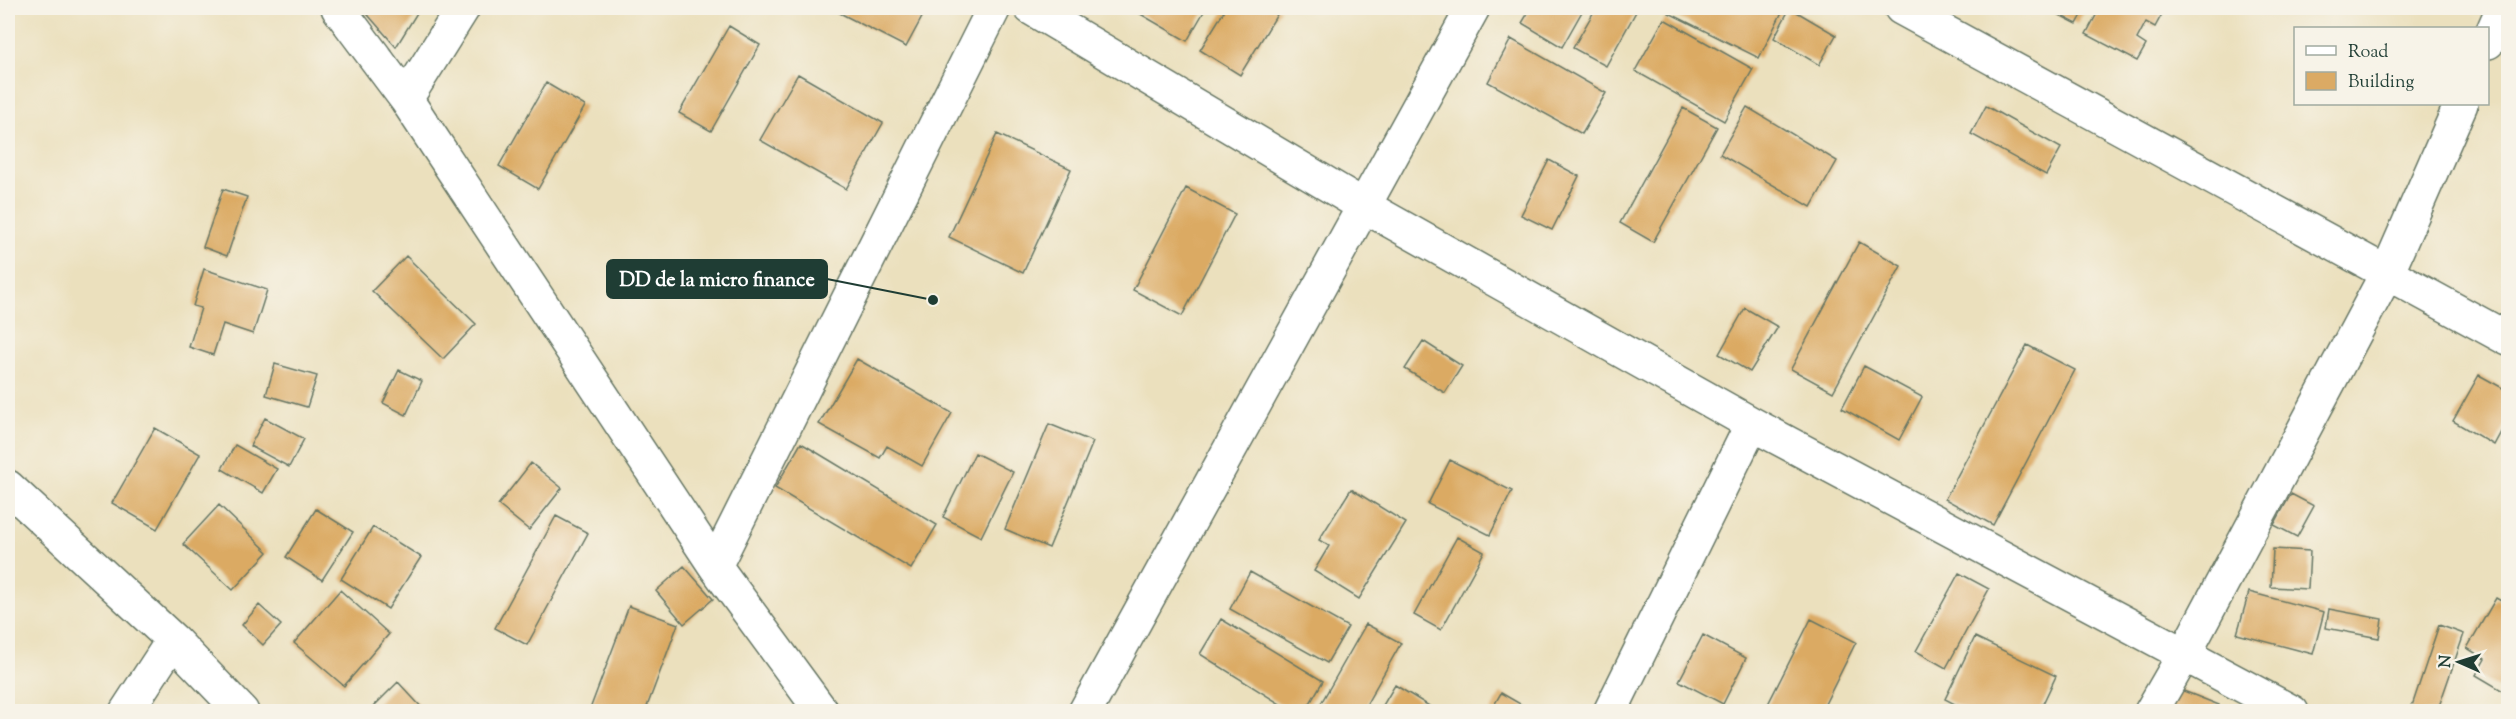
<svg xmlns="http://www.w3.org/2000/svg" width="2516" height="719" font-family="'Sorts Mill Goudy',serif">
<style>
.building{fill:#dbaa64}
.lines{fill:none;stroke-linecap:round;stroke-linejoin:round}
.minor-casing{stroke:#667664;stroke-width:36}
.minor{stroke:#fff;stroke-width:33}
.leader{fill:none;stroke:#1f3d34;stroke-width:2}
.callout-dot{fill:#1f3d34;stroke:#f7f3e8;stroke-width:2}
.callout{fill:#1f3d34;stroke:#1f3d34;stroke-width:2}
.callout-label{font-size:20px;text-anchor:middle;font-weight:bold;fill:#fff}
</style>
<rect width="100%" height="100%" fill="#f7f3e8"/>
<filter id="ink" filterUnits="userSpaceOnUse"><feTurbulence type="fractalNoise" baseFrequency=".0167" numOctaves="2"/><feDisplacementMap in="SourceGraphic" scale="12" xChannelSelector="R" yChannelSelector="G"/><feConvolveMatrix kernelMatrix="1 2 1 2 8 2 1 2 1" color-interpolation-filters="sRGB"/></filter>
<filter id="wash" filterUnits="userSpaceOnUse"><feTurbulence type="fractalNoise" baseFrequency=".008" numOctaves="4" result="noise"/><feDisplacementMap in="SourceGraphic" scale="24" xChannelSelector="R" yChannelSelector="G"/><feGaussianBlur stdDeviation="1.35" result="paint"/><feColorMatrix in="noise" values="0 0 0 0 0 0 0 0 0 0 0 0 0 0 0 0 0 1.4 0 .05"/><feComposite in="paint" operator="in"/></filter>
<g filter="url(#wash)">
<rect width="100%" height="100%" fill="#ebe0bd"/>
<g id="blocks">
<path class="building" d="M 362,8 L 420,8 L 396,47 Z
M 830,8 L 927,8 L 906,47 Z
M 1130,8 L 1206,8 L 1187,41 Z
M 1226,8 L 1281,8 L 1240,75 L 1200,50 Z
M 1531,8 L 1584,8 L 1562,47 L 1522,23 Z
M 1596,8 L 1638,8 L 1606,66 L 1573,48 Z
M 1672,8 L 1784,8 L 1759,58 L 1669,13 Z
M 1790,8 L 1836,35 L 1819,65 L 1774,38 Z
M 2046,8 L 2086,8 L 2077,24 Z
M 2100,8 L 2155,8 L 2154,9 L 2162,14 L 2155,27 L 2146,22 L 2137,39 L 2146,45 L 2137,61 L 2086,34 Z
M 1664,19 L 1753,69 L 1724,121 L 1635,71 Z
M 729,26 L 760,45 L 711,131 L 679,113 Z
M 1511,39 L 1606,93 L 1582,134 L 1488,82 Z
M 798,74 L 883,123 L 846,189 L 760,140 Z
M 546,83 L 585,106 L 538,189 L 499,166 Z
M 1986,106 L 2061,148 L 2046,175 L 1971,134 Z
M 1747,107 L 1837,161 L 1811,207 L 1720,154 Z
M 1683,108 L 1717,127 L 1653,242 L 1620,223 Z
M 997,134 L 1071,169 L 1023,273 L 949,237 Z
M 1549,160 L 1579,176 L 1552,230 L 1521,215 Z
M 1186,188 L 1235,214 L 1182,316 L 1133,290 Z
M 223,189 L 247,197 L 227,256 L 203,247 Z
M 1859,242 L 1901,266 L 1833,392 L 1791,369 Z
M 406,256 L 476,324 L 443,359 L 372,291 Z
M 204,269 L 267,290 L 253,334 L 223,324 L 213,355 L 189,347 L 201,308 L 193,306 Z
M 1745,308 L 1778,327 L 1750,372 L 1719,354 Z
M 1423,341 L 1462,366 L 1445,393 L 1405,369 Z
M 2027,345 L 2075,370 L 1993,525 L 1945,499 Z
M 857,359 L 952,413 L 922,466 L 887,446 L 880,458 L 819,424 Z
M 275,364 L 317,376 L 307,407 L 266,395 Z
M 1864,366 L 1922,397 L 1899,440 L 1842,408 Z
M 399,370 L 422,381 L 406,415 L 383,403 Z
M 2479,375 L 2508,391 L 2508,419 L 2494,445 L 2453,421 Z
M 265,418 L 304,439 L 289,467 L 250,446 Z
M 1049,424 L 1093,442 L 1049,548 L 1005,529 Z
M 155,428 L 200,454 L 157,529 L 112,503 Z
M 801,443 L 937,525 L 911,569 L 775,488 Z
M 235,445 L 277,469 L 263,493 L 222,469 Z
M 975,453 L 1013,472 L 981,537 L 943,517 Z
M 1450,460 L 1512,491 L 1490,535 L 1428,504 Z
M 531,463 L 562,488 L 529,530 L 498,505 Z
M 1351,489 L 1406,523 L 1359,599 L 1314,571 L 1329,546 L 1319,540 Z
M 2291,494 L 2314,506 L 2297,537 L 2274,525 Z
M 219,505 L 268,552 L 233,590 L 183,544 Z
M 316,509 L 353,532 L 322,580 L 286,557 Z
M 556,516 L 588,533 L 527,645 L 495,628 Z
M 373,527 L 421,557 L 388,609 L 341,579 Z
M 1457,537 L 1484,552 L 1441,630 L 1414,615 Z
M 2273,549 L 2310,551 L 2308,589 L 2271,587 Z
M 684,566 L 713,599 L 684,624 L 656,591 Z
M 1250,572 L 1348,627 L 1327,663 L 1230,609 Z
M 1959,573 L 1989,589 L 1946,668 L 1916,651 Z
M 340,590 L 389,634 L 344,686 L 294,643 Z
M 2249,592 L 2324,612 L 2313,654 L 2237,634 Z
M 2496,598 L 2508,605 L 2508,694 L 2476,675 L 2485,659 L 2467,648 Z
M 259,605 L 281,625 L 263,645 L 242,625 Z
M 629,606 L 678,624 L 645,712 L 598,712 L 590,709 Z
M 2329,609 L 2382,619 L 2379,638 L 2326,628 Z
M 1221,619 L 1323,681 L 1305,712 L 1293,712 L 1200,654 Z
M 1811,619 L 1856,642 L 1821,712 L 1764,712 Z
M 1366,624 L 1401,643 L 1362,712 L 1316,712 Z
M 2439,625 L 2464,634 L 2437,712 L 2410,712 Z
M 1703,635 L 1746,658 L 1723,704 L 1679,681 Z
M 1975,637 L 2056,676 L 2039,712 L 1970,712 L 1945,699 Z
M 398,682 L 426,712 L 368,712 Z
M 1395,685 L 1439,712 L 1379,712 Z
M 2176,688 L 2219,705 L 2217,712 L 2167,712 Z
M 1501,693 L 1534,712 L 1490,712 Z"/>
</g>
</g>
<g filter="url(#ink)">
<use href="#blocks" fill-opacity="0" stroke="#667664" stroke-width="1.5"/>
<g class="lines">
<defs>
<path id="minor" d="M 338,8 L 406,99 L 715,566 L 822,712
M 1031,8 L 1364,206 L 1752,424 L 2292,712
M 1901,8 L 2508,339
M 2488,42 L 2503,8
M 406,99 L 463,8
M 8,487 L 173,640 L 242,712
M 715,566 L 994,8
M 126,712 L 173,640
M 1085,712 L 1473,8
M 1610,712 L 1752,424
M 2151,712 L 2185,653 L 2387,273 L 2461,104"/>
</defs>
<use href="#minor" class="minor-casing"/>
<use href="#minor" class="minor"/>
</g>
</g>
<path class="leader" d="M933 300L827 279"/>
<circle class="callout-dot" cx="933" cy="300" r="6"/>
<rect class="callout" x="607" y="260" width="220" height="38" rx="6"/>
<g class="callout-label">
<text x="717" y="286">DD de la micro finance</text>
</g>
<rect width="2516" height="719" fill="none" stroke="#f7f3e8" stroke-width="30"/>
<rect x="2294" y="27" width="195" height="78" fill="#f7f3e8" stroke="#a1aaa0" stroke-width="1.5"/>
<rect x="2306" y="46" width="30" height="9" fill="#ffffff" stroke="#a1aaa0" stroke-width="1.5"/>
<text x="2348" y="57" font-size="18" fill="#1f3d34">Road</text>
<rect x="2306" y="72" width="30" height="18" fill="#dbaa64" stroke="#a1aaa0" stroke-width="1.5"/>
<text x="2348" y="87" font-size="18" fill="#1f3d34">Building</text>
<g transform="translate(2459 662) rotate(273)" stroke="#f7f3e8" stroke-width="4.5" paint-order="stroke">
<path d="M0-4.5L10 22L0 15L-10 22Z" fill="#1f3d34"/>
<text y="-9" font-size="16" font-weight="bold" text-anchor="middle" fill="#1f3d34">N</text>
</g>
</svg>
